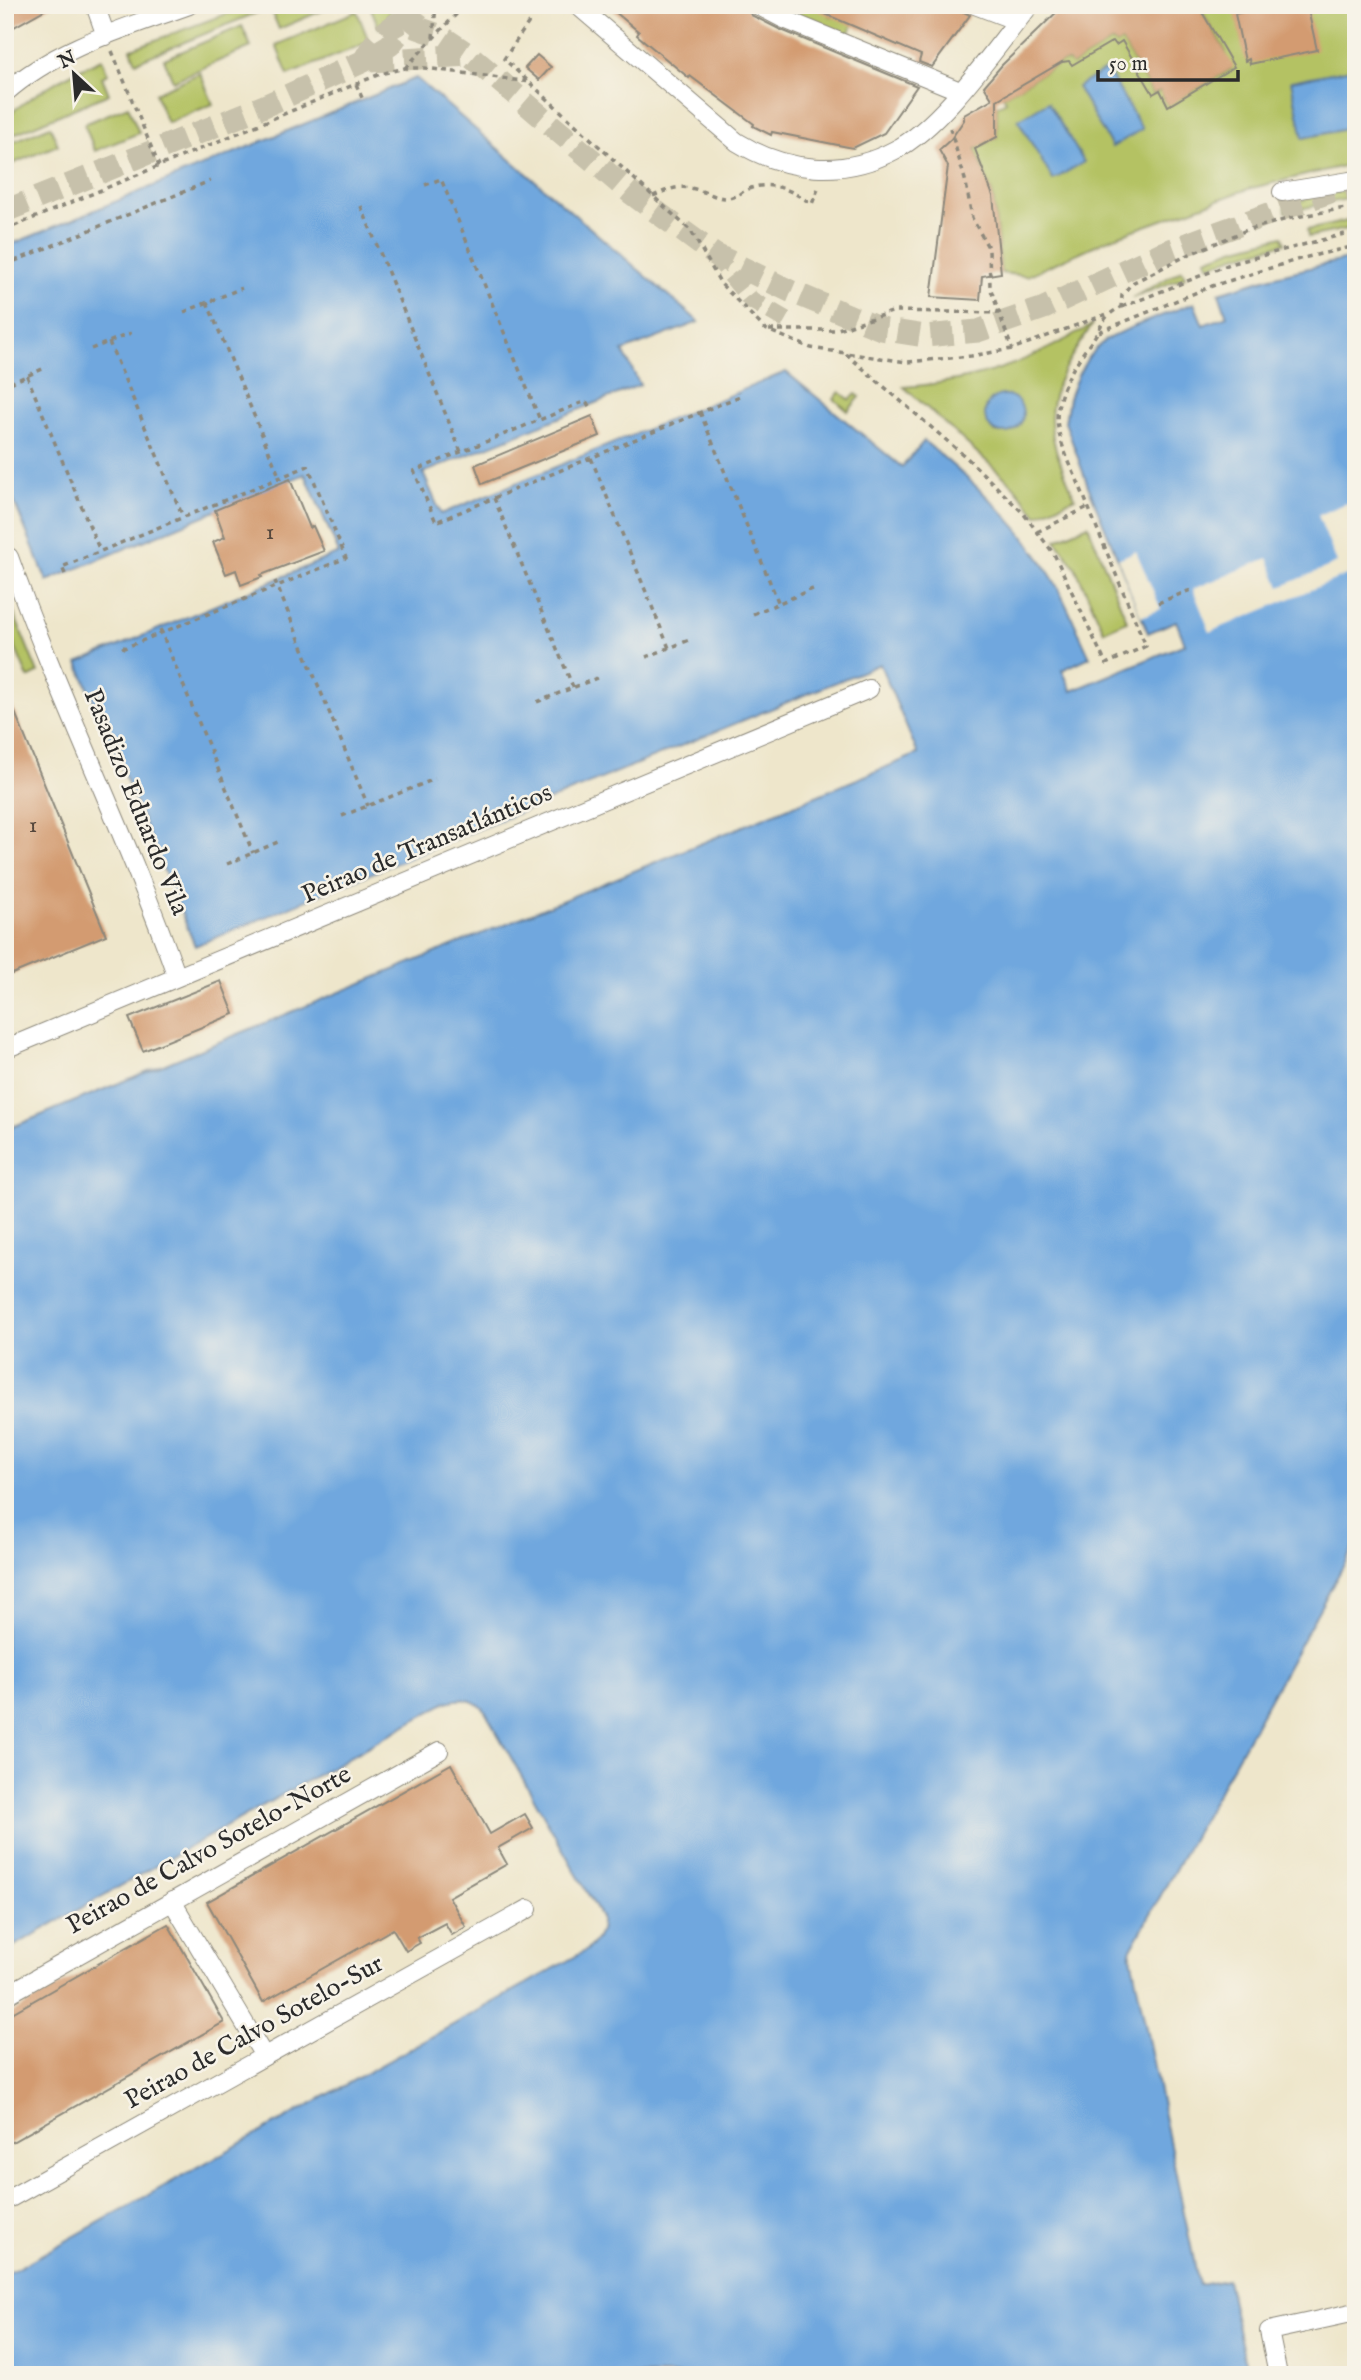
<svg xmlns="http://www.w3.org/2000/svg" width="1361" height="2380" font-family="'IM FELL English',serif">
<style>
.green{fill:#b4c264;stroke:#707648;stroke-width:2;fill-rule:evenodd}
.water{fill:#6fa7de;stroke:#4d6984;stroke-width:2}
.pier{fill:#eee6cb}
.building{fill:#d39b71}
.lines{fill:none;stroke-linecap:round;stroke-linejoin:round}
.minor-tunnel{stroke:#c7c1ab;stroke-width:18;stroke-dasharray:18 9;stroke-linecap:butt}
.major-tunnel{stroke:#c7c1ab;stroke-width:23;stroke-dasharray:23 11;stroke-linecap:butt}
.minor-casing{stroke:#8c887b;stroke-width:20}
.path{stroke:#8c887b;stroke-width:3.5;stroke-dasharray:5 5;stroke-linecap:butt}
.minor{stroke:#fff;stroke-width:18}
.labels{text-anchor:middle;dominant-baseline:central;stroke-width:5;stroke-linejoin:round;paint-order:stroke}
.number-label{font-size:23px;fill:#55473c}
.street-label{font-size:26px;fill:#2b2b2b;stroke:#f7f3e8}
</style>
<rect width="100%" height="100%" fill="#f7f3e8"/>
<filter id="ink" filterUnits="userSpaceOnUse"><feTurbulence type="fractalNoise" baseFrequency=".0143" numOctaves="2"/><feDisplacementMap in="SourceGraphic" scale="14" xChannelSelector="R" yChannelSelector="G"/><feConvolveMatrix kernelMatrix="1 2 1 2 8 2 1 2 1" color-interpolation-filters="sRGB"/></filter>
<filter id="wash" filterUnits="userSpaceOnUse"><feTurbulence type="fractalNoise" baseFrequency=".00686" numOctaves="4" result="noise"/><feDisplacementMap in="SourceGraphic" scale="28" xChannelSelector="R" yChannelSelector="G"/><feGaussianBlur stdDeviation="1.57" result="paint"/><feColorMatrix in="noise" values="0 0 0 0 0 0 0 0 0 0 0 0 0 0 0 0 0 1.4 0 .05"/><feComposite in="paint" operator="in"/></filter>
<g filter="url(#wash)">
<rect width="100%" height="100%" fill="#eee6cb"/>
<path class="green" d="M 250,5 L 259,5 L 261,11 L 136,62 L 131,49 Z
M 269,5 L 335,5 L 279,29 Z
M 387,5 L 390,9 L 400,5 L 388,14 L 389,17 L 382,24 L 383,27 L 379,28 L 370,6 Z
M 795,5 L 821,5 L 830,16 L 855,20 L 848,37 L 791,14 Z
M 1198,5 L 1356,5 L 1356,163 L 1248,189 L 1109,239 L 1027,276 L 1001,273 L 993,196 L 975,149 L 997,137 L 997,106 L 1006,101 L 1003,96 L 1062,62 L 1069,61 L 1072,65 L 1113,41 L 1116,45 L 1122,41 L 1153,94 L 1160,90 L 1168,105 L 1231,69 L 1225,51 Z
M 357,11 L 369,42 L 288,75 L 276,45 Z
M 242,26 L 251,47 L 173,81 L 164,59 Z
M 102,59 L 108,74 L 102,77 L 109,94 L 5,138 L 5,118 C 35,92 66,75 102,59 Z
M 200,73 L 213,104 L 167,123 L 155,93 Z
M 128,106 L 139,133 L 95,151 L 84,124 Z
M 50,126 L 58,145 L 7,166 L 5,145 Z
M 1356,190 L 1356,197 L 1286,212 L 1285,205 L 1328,193 Z
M 1356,219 L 1356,227 L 1308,237 L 1307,230 Z
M 1283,236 L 1285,243 L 1232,257 L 1209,266 L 1206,259 L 1233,249 Z
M 1182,270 L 1185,277 L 1132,298 Z
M 1092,325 C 1068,361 1042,396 1054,442 C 1058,461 1068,480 1075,498 L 1037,515 L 1013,485 L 904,387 C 981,381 1026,363 1092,325 ZM 1015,399 C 1031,416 1017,438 995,432 Z
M 840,392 L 850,400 L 856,394 L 860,397 L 848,411 L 834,399 Z
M 1088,525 L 1127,621 L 1104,631 L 1075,567 L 1056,540 Z
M 11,607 L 38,673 L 28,678 L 5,623 L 5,609 Z"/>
<path class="water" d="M 1356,68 L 1356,127 L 1303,138 L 1291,81 Z
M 1107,69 L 1142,129 L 1112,147 L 1077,87 Z
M 416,78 L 699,322 L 623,351 L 640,385 L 423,473 L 441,514 L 786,372 L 902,467 L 924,441 C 974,483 1020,522 1053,579 C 1067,604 1078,632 1090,657 L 1062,670 L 1072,691 L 1185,644 L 1176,621 L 1148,633 L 1088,486 L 1065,422 L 1069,398 L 1078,375 L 1089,356 L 1105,340 L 1132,327 L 1194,303 L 1203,325 L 1227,316 L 1219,293 L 1271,277 L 1356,257 L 1356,1543 L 1130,1951 L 1199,2285 L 1227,2280 L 1248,2375 L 5,2375 L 5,2275 L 585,1951 C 597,1942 602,1932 601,1917 L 483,1708 C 471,1698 462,1698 447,1702 L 5,1951 L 5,1130 L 918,754 L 880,664 L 195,946 L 78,663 L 339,553 L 305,474 L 47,581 L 5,480 L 5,247 Z
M 1048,102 L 1084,162 L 1053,180 L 1018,120 Z
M985 414a19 19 0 1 1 38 0a19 19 0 1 1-38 0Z"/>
<path class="pier" d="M 1347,503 L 1356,525 L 1356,571 L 1210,632 L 1193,589 L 1268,558 L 1280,587 L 1337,563 L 1318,515 Z
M 1136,551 L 1161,609 L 1141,617 L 1118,559 Z"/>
<g id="blocks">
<path class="building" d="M 5,5 L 53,5 L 5,32 Z
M 607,5 L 746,5 L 751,15 L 779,29 L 917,86 L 884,133 L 853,148 L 772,132 L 771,135 L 753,126 L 754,124 L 690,76 L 689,78 L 637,35 L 639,32 Z
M 804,5 L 950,5 L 970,15 L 932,67 L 919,62 L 921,55 Z
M 1064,5 L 1198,5 L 1234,67 L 1168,106 L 1160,90 L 1153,94 L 1122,41 L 1116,45 L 1113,41 L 1072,65 L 1069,61 L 1062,62 L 997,100 L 997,137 L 975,149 L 993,196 L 1001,273 L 982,276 L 980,300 L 931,297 L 948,166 L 939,150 L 951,139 L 964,120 L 964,115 L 992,99 L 984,86 L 1002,65 Z
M 1249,5 L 1307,5 L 1317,50 L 1250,64 L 1249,59 L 1245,61 L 1235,14 L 1250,10 Z
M 537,55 L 551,67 L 539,80 L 525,68 Z
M 592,416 L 600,436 L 482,484 L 475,465 Z
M 290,479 L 310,528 L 313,526 L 324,551 L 261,575 L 262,577 L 241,585 L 236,570 L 226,574 L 213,542 L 225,537 L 215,510 Z
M 5,688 L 106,935 L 5,977 Z
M 221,981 L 234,1014 L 143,1051 L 129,1018 Z
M 451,1764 L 490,1834 L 525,1814 L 533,1828 L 498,1848 L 507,1864 L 449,1897 L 466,1927 L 452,1935 L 445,1923 L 417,1938 L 420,1943 L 406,1951 L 393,1929 L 263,2002 L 207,1902 Z
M 168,1924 L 224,2022 L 5,2146 L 5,2017 Z"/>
</g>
</g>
<g filter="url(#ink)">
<use href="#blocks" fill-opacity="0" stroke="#8c887b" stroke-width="2"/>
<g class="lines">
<path class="minor-tunnel" d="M 714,254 L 751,300 L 786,320"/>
<path class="major-tunnel" d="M 364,61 C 373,43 383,31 401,22 L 441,36 L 469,55 L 631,193 L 714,254 L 790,291 L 881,329 L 925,336 L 978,331 L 1044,308 L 1162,253 L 1332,191 L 1352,188
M 371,61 L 469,55
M 5,211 L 262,107 L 364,61 L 390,45 L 421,5"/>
<defs>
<path id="minor" d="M 95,5 L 106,36
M 577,5 L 737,142 C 786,172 843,178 895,150 C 942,126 996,47 1030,5
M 757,5 L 784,19 L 960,91
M 975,5 L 1017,21
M 5,93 C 57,47 126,28 189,5
M 1282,192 L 1356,180
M 5,555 L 9,557 C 59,699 127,834 177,977
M 5,1049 L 869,689
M 172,1901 L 264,2056
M 5,1996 L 439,1751
M 5,2201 L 528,1909
M 1278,2375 L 1269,2331 L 1356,2312"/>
</defs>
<use href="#minor" class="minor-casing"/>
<path class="path" d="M 520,5 L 528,17 L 529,22 L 504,59 L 691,231 L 721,284 L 765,329 L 811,348 L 907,362 L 971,356 L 1012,349 L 1107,314
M 433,38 L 436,5
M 112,51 L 159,166
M 405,68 L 465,5
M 356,84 L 363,100
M 950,128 L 966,183 L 972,218 L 989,249 L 990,287 L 1012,349
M 425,185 L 441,179 L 540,420
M 653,196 C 665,191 677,185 690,188 C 703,190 714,198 727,198 C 734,198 740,193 746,190 C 771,179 791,190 812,204 L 818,189
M 361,206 L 461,452
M 5,230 L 380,74 L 405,68 L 425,68 L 530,82
M 5,265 L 210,181
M 207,302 L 280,478
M 1122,307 L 1230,264 L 1356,231
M 184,312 L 242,288
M 769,330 L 835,330 L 895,311 L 999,313
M 1099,332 L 1212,286 L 1303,258 L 1356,246
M 109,342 L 183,517
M 91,349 L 131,333
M 846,354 L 967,458 L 1023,513 L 1054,554 L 1106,664 L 1146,646 C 1124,594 1102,541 1081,489 C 1071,465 1053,434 1058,408 C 1062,383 1077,361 1091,342 C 1104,324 1101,317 1121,307 L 1122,295 L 1132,283 L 1190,254 L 1247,230 L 1291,218 L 1356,206
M 27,376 L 100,551
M 10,383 L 45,368
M 589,406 L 586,401 L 414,471 L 436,522 L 740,396 L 739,392
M 700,412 L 779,604
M 591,458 L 669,648
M 494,498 L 573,687
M 1037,532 L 1088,507
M 65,574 L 62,567 L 308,466 L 346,558 L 124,648 L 122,645
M 275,581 L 368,806
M 1158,603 L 1193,589
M 753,614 L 815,588
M 160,629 L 253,853
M 646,657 L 692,639
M 537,702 L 597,678
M 342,816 L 435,779
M 227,864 L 278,842"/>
<use href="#minor" class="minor"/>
</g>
</g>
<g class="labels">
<g class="number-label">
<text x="270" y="532">1</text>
<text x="33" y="825">1</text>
</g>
<g class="street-label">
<text transform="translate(136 802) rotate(68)">Pasadizo Eduardo Vila</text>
<text transform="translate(427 844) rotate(-23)">Peirao de Transatlánticos</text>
<text transform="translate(209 1850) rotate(-29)">Peirao de Calvo Sotelo-Norte</text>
<text transform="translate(254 2032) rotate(-29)">Peirao de Calvo Sotelo-Sur</text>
</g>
</g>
<rect width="1361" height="2380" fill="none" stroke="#f7f3e8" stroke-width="28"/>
<g transform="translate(74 74) rotate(334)" stroke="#f7f3e8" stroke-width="5" paint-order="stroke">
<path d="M0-5L12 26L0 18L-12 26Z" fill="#2b2b2b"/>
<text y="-10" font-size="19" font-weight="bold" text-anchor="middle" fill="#2b2b2b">N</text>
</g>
<path d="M1098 70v10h140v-10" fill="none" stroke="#2b2b2b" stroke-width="3.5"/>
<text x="1109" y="70" font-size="21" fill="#2b2b2b" stroke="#f7f3e8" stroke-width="5" paint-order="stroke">50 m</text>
</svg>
